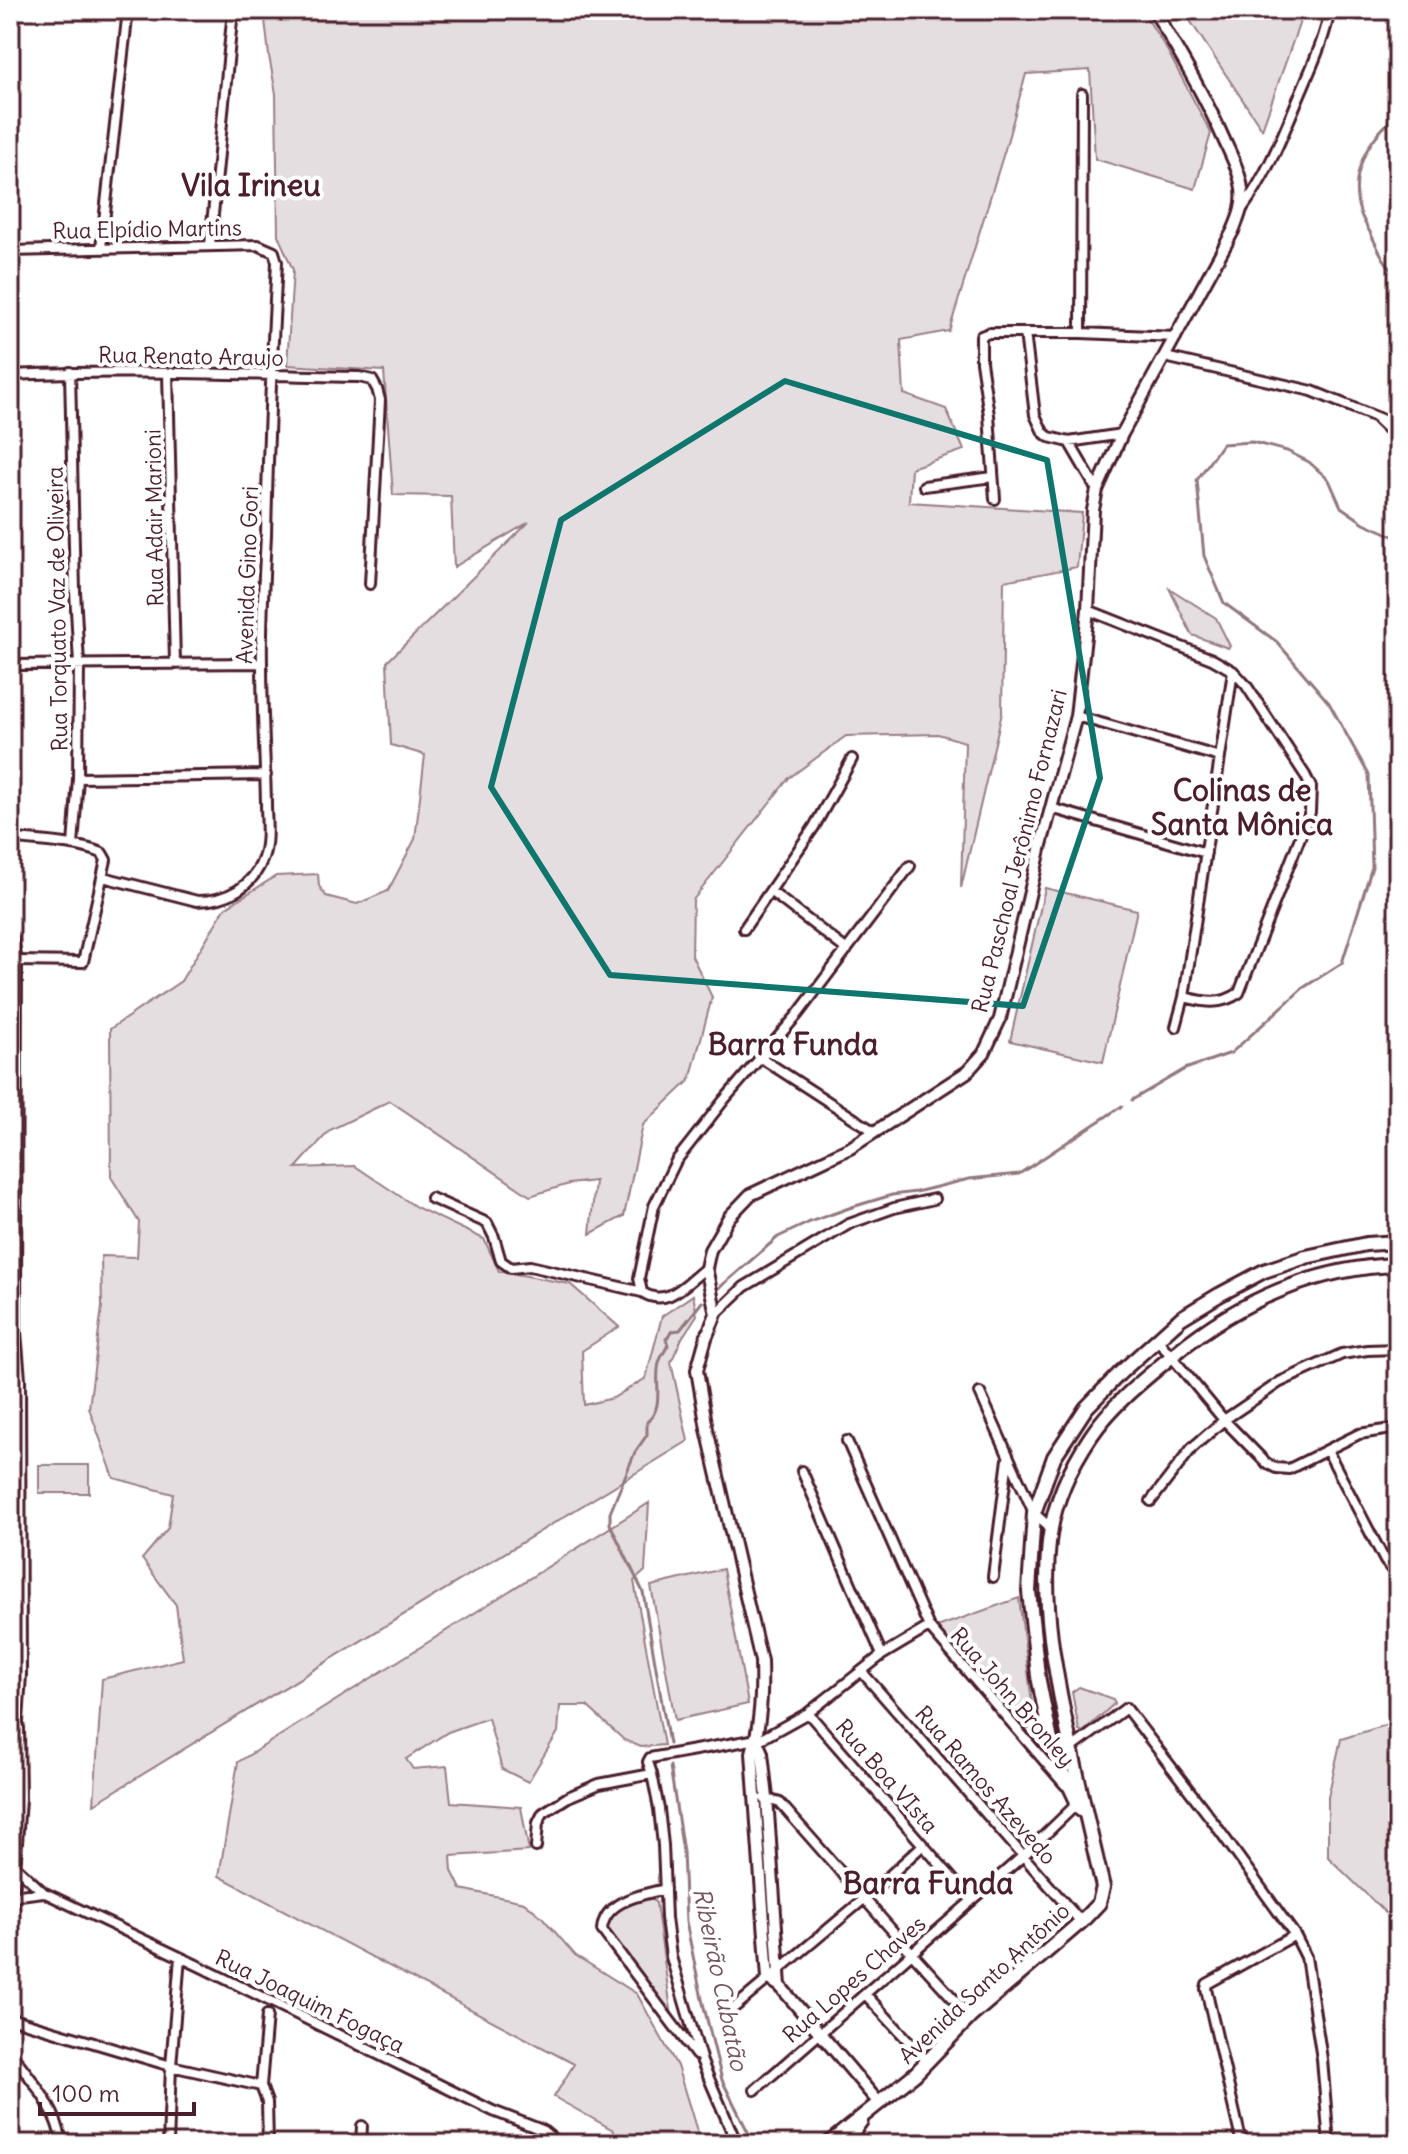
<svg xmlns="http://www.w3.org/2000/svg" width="1408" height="2154" font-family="Delius,sans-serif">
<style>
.green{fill:#e5dee0;stroke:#987e86;stroke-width:2}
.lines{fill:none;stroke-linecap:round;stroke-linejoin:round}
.stream{stroke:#91787e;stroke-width:3}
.minor-casing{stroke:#4a1f2b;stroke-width:14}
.tertiary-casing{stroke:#4a1f2b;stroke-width:16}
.secondary-casing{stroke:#4a1f2b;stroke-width:18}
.minor{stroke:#fff;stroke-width:8}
.tertiary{stroke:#fff;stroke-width:10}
.secondary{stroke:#fff;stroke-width:12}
.marked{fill:none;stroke:#0f766e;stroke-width:6;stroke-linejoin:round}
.labels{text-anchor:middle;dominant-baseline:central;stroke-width:8;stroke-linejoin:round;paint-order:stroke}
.street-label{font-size:22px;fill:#4a1f2b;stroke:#fff}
.water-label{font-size:24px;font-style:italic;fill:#74535c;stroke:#fff}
.district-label{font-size:30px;font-weight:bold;fill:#4a1f2b;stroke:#fff}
</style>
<rect width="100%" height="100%" fill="#fff"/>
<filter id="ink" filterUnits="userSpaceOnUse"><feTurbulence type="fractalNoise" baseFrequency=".0125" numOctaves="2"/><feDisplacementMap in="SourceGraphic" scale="16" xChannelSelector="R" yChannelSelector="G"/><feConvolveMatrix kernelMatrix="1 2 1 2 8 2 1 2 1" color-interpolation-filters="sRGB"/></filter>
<g filter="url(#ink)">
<path class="green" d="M 264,10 L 1142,10 L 1167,50 L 1211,133 L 1195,189 L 1095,159 L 1090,70 L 1026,74 L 1006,146 L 949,331 L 901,340 L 904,394 L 946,409 L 964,450 L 911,468 L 909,502 L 1082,513 L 1077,567 L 1004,581 L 1002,713 L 961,888 L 965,742 L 938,734 L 846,736 L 789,778 L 693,900 L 692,956 L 712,997 L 690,1080 L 643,1125 L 624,1216 L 590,1234 L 595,1181 L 569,1184 L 530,1196 L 390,1101 L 330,1130 L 296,1168 L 355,1166 L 416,1207 L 484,1239 L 499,1271 L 570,1284 L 619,1327 L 582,1351 L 584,1405 L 613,1398 L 646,1378 L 662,1316 L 693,1295 L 697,1315 L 682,1338 L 671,1362 L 688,1441 L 94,1804 L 102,1679 L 183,1659 L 176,1605 L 142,1559 L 168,1528 L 173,1494 L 114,1478 L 89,1408 L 102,1307 L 101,1256 L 137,1257 L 139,1222 L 111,1177 L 110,1029 L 181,981 L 225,908 L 276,876 L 318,874 L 319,886 L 326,896 L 357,904 L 388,891 L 415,839 L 425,755 L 391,745 L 387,662 L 529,522 L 454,567 L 451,496 L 393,495 L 384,371 L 287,365 L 293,270 L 278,235 L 276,94 L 269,56 Z
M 1183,10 L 1304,10 L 1262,129 Z
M 1169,588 L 1216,618 L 1230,646 L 1228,648 L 1192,635 Z
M 1045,888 L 1137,910 L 1103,1062 L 1010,1041 Z
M 39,1465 L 89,1465 L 89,1493 L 39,1493 Z
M 649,1503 L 645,1571 L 634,1581 L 664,1745 L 641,1747 L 624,1740 L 587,1706 L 560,1706 L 558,1732 L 528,1782 L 502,1769 L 488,1718 L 448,1732 L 406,1759 L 413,1769 L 447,1766 L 451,1802 L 521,1807 L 529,1851 L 451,1856 L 452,1871 L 461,1889 L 524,1902 L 542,1917 L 575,1955 L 637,1994 L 677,2066 L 701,2144 L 620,2144 L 613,2130 L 554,2097 L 574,2064 L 219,1876 L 238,1762 Z
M 723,1569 L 748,1704 L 675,1720 L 651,1586 Z
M 1019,1598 L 1033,1711 L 1028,1713 L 1029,1729 L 1022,1730 L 934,1628 Z
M 1079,1687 L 1113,1699 L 1115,1703 L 1083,1732 L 1079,1730 L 1072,1692 Z
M 1398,1721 L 1398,1925 L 1328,1857 L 1328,1797 L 1341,1739 Z
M 650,1897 L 656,1903 L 672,2017 L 629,1958 L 607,1933 L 606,1927 C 615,1904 627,1902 650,1897 Z"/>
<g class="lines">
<path class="stream" d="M 1398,115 C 1368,137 1348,175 1360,212 C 1363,220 1367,227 1371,234 C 1378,249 1385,265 1398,275
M 1132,1100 L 1185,1069 L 1231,1053 L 1303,988 L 1342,963 L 1372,867 L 1369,775 L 1329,703 L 1277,642 L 1224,603 L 1204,556 L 1197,480 L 1222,444 L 1252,442 L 1287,451 L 1309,462 L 1329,480 L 1341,507 L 1364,523 L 1398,538
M 717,1290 L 778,1237 L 810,1222 L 852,1207 L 892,1195 L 916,1192 L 969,1179 L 1019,1174 L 1122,1106
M 669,1744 L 643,1592 L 610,1524 L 610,1513 L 635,1452 L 647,1435 L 647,1422 C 665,1407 654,1383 659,1363 C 660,1358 665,1351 668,1345 L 666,1339 L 672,1331 L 680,1330 L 702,1302
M 670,1766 L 683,1852 L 686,1922 L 702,1999 L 722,2080 L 754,2144"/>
<defs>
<path id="minor" d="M 10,33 L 14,10
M 1242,209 C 1268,174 1284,132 1301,92 C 1312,66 1325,38 1330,10
M 210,245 L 233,10
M 101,248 L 128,10
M 10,251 L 258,245 L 274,252 L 277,262 C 272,353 268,444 266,535 C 264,578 261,621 262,663 C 262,710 265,757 266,803 C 266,820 269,841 263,858 C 253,887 227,901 197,901 L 103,877
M 1025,333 L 1035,415 L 1043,432 L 1049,437 L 1069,442 L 1122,434
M 1081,333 L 1082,94
M 1165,357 L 1312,391 L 1398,426
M 70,372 L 75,591 L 79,664 L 78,778 L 73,845
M 168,373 L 175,663
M 10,375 C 126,369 243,375 359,377 L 372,380 L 377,389 L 380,400 L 370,584
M 1378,420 L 1398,439
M 1069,442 L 1097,490
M 924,486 L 993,477
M 995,499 L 989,415 L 981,362 L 981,336 L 989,333 L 1081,333 L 1176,337
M 1088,610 L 1212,659 L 1233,671 L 1246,685 L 1305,775 L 1311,787 L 1310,812 L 1239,993 C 1220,1006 1205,1002 1184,997
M 10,665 L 262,663
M 1076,716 L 1220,757
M 78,778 L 266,775
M 1051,808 L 1206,853
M 10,838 C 40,842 74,842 102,853 L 106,860 L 83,962 L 15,961
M 770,891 L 847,950
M 744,929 L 814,827 L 852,759
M 1176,1027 L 1184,997 L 1233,671
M 761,1058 L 875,1132
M 431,1198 L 487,1223 L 494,1237 L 501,1261 L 511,1268 L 530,1266 L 642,1292
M 706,1268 C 686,1283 667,1309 642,1292 L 639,1278 L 654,1206 L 676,1161 L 724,1100 L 798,1014 L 910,866
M 716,1314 L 744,1287 L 849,1224 L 894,1208 L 934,1199
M 1157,1339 L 1224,1420 L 1266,1463 L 1276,1468 L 1289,1469 L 1359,1434 L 1398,1428
M 980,1393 L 1034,1513 L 1052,1529
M 847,1441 L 929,1627 L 1065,1785
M 1327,1450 L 1385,1561 L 1394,1572 L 1398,1575
M 802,1471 L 882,1655
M 1151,1501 L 1192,1448 L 1224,1420 L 1280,1382 L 1342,1354 L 1367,1350 L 1398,1349
M 993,1577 L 1008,1459
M 862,1672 L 1081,1922
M 808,1713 L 971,1900
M 1053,1751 L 1072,1748 L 1126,1708 L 1209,1816 L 1295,1935 L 1306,1957 L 1322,2059 L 1329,2144
M 652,1774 L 659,1809 L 663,1845 L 666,1918 L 671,1957 L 702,2062 L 737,2144
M 764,1798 L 780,1803 L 912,1953 L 970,2017
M 536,1847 L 538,1823 L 543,1813 L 568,1797 L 599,1784 L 652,1774 L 648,1762 L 650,1758 L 763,1738 L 808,1713 L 882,1655 L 929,1627
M 15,1866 L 43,1892 L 201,1967 L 493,2111 L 542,2130 L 559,2144
M 665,1889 C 642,1895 604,1900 602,1930 L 696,2055
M 12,1896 L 43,1892
M 866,1995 L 927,2061
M 729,2012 L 864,1899 L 923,1845
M 267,2015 L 261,2086 L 267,2102 L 268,2144
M 10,2018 L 171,2066 L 261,2086
M 10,2051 C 31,2080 57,2107 62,2144
M 755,2090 L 1024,1855 L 1080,1801
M 168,2144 L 171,2066 L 180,1957
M 361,2144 L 362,2126
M 1242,2144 L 1206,1989 L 1207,1984 L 1295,1935"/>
<path id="tertiary" d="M 756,1739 L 762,1753 L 767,1798 L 780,1986
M 879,2103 L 780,1986 L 768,1978 L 752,1753 C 761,1722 762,1693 761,1661 L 707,1429 L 697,1370 L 706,1338 L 716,1314 L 706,1268 L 710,1250 L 729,1217 L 750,1195 L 850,1148 L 967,1072 L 984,1053 L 1000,1019 L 1041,845 L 1076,716 L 1088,610 L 1093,510 L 1097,490 L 1122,434 L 1233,231 C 1239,217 1244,205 1242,189 C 1240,173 1232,157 1225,142 C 1205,96 1179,53 1154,10"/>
<path id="secondary" d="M 10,937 L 15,961 L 14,1327
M 14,1332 L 18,1379 L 19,1674 L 16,1722
M 1081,1810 L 1053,1751 L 1038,1676 L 1029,1591 L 1034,1513 L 1054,1457 L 1086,1408 L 1121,1372 L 1181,1318 L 1219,1295 L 1264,1271 L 1306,1257 L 1366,1244 L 1398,1242
M 10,1917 L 18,1799 L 17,1727
M 828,2144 L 915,2074 L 970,2017 L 1081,1922 L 1099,1903 L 1103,1887 C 1091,1836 1079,1785 1068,1734 C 1055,1671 1042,1606 1049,1542 C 1053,1505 1070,1467 1091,1436 C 1113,1403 1146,1378 1177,1352 C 1239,1301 1317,1267 1398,1265
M 844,2144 L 861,2121"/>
</defs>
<use href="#minor" class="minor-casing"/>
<use href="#tertiary" class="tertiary-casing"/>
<use href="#secondary" class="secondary-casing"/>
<use href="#minor" class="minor"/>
<use href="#tertiary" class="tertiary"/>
<use href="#secondary" class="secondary"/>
</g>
</g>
<path class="marked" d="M 785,381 L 1047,460 L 1100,778 L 1023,1006 L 610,975 L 491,787 L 561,520 Z"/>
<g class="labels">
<g class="street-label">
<text transform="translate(147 229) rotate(-1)">Rua Elpídio Martins</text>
<text transform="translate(191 356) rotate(1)">Rua Renato Araujo</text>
<text transform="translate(154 518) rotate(-91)">Rua Adair Marioni</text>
<text transform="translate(247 575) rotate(-88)">Avenida Gino Gori</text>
<text transform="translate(57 609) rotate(-91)">Rua Torquato Vaz de Oliveira</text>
<text transform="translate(1019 851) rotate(-76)">Rua Paschoal Jerônimo Fornazari</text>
<text transform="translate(1013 1697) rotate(49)">Rua John Bronley</text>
<text transform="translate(887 1776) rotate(49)">Rua Boa VIsta</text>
<text transform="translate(986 1785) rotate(49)">Rua Ramos Azevedo</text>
<text transform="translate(854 1979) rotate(-41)">Rua Lopes Chaves</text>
<text transform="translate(984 1983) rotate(-43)">Avenida Santo Antônio</text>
<text transform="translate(310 2001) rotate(26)">Rua Joaquim Fogaça</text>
</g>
<g class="water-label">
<text transform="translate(721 1979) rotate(78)">Ribeirão Cubatão</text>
</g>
<g class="district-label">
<text x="251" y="185">Vila Irineu</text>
<text x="1242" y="790">Colinas de<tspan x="1242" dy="34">Santa Mônica</tspan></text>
<text x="793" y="1044">Barra Funda</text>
<text x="928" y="1883">Barra Funda</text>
</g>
</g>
<rect width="1408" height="2154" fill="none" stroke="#fff" stroke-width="40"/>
<rect x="20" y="20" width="1368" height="2114" fill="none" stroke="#4a1f2b" stroke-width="3" filter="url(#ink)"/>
<path d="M40 2102v12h154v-12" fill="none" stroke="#4a1f2b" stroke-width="4"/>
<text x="52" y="2102" font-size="24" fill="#4a1f2b" stroke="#ffffff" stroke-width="6" paint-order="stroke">100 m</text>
</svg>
